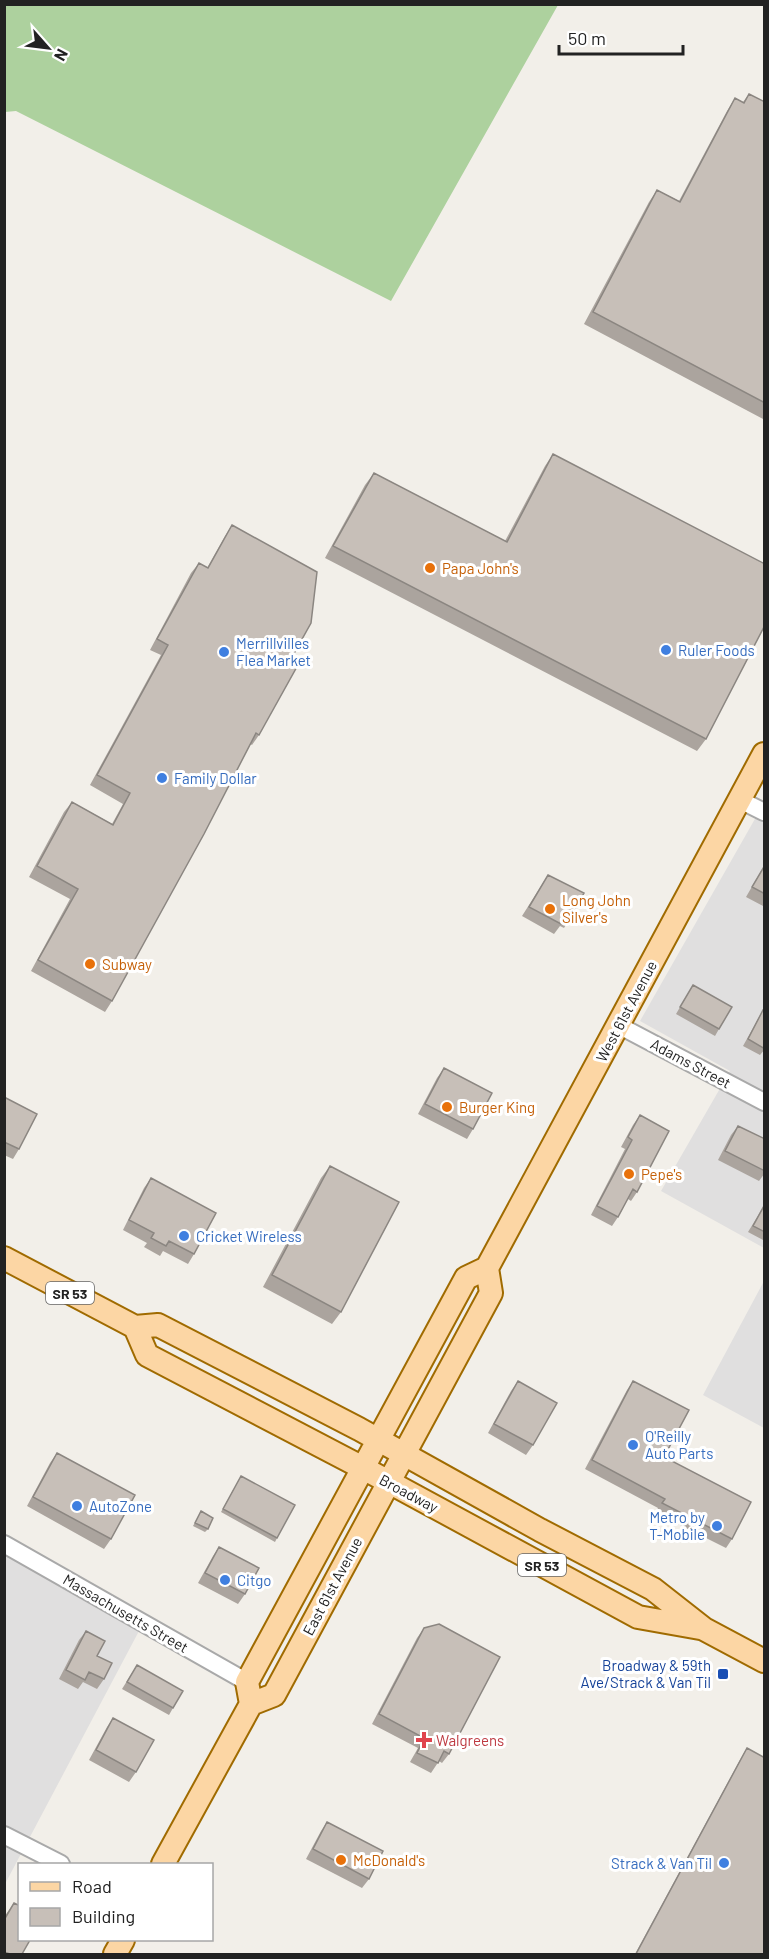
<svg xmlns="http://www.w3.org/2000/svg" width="769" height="1959" font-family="Barlow,sans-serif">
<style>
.residential{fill:#e0dfdf}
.forest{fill:#add19e}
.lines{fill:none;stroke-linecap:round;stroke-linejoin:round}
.minor-casing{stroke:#a9a9a9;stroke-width:20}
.major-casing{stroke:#a06b00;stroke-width:26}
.minor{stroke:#fff;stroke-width:16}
.major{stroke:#fcd6a4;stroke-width:22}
.wall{fill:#aba49e}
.building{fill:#c7bfb8;stroke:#8b8681;stroke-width:1.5}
.food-dot{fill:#e8710a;stroke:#fff;stroke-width:2}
.shop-dot{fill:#3f7fe0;stroke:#fff;stroke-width:2}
.transit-dot{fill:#1a4fb4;stroke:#fff;stroke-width:2}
.health-dot{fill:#e0444e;stroke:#fff;stroke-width:2}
.labels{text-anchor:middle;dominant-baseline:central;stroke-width:6;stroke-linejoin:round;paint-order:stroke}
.shield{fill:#fff;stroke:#646464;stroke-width:1.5}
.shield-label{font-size:14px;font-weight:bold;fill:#222}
.food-label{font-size:15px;fill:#c56008;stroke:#fff;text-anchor:start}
.shop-label{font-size:15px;fill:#366cbe;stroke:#fff;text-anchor:start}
.street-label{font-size:15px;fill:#222;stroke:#fff}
.transit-label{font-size:15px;fill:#164399;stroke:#fff;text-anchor:end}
.health-label{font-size:15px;fill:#be3a42;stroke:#fff;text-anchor:start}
</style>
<rect width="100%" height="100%" fill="#f2efe9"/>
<path class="residential" d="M 764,803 L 764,1248 L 661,1191 L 730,1071 L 640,1021 Z
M 764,1281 L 764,1428 L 703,1395 Z
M 5,1554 L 139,1631 L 5,1884 Z"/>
<path class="forest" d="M 5,4 L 558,4 L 558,5 L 391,301 L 16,111 L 5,112 Z"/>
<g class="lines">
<defs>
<path id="minor" d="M 740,800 L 764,812
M 618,1025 L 764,1102
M 4,1544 L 247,1682
M 4,1835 L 61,1864"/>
<path id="major" d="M 4,1258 L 135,1327 L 158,1325 L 359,1429 L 540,1530 L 653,1589 L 704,1629 L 764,1661
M 135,1327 L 147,1355 L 363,1468 L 638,1617 L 700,1628
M 251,1704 L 274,1695 L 491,1293 L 487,1268 L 764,754
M 163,1864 L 251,1704 L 247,1682 L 466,1278 L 487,1268
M 115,1954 L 123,1940"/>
</defs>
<use href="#minor" class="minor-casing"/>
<use href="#major" class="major-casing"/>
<use href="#minor" class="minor"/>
<use href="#major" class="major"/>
</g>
<path class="wall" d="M 749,94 L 765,102 L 765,420 L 584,324 L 649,202 L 657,190 L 679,201 L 727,111 L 735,98 L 743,102 Z
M 553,454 L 706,739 L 697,751 L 325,558 L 365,485 L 374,473 L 505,541 L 545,466 Z
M 232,525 L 291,659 L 259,735 L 252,745 L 250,744 L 112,1001 L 105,1012 L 31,971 L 70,899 L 29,877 L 64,812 L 72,802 L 112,824 L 123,804 L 90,785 L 161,655 L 150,650 L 191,573 L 199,563 L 207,568 L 225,536 Z
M 765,864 L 765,907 L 746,897 Z
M 548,875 L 570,918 L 564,928 L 560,926 L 554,934 L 522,916 Z
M 693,985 L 719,1029 L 715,1036 L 676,1014 Z
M 763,1010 L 765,1049 L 760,1055 L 743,1046 Z
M 444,1068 L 473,1129 L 467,1139 L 418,1114 L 437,1078 Z
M 4,1097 L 19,1149 L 13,1159 L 4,1155 Z
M 640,1115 L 637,1192 L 631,1201 L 628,1199 L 618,1217 L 612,1226 L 591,1215 L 625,1149 L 621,1147 L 633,1125 Z
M 738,1126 L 765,1139 L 765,1173 L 759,1181 L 718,1160 L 731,1135 Z
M 330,1166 L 341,1312 L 332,1324 L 263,1287 L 321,1178 Z
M 151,1178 L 194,1254 L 188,1264 L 163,1251 L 160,1256 L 144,1247 L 147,1243 L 123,1230 L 144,1188 Z
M 765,1204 L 765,1241 L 748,1232 Z
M 518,1381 L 533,1445 L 526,1455 L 488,1433 L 511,1391 Z
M 633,1381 L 664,1457 L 732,1539 L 726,1548 L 656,1513 L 658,1508 L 585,1469 L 627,1390 Z
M 57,1453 L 111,1539 L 104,1549 L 27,1506 L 50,1463 Z
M 241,1476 L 277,1538 L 275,1542 L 221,1512 Z
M 201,1511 L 208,1529 L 205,1532 L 193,1526 Z
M 219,1547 L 245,1594 L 238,1604 L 198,1583 L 213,1556 Z
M 424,1628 L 449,1754 L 442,1763 L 439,1761 L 431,1773 L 410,1762 L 418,1748 L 372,1724 L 417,1638 Z
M 86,1631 L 97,1656 L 104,1679 L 97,1689 L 83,1682 L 78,1689 L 59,1679 L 79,1640 Z
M 137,1665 L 173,1708 L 169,1715 L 122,1689 Z
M 113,1718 L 136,1772 L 129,1782 L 89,1760 L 107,1727 Z
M 747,1748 L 765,1954 L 635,1954 L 741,1758 Z
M 327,1822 L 369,1879 L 362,1888 L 306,1859 L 321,1831 Z
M 14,1903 L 22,1954 L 4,1954 L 4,1917 Z"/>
<path class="building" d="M 749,94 L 765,102 L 765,403 L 593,312 L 657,190 L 680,202 L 735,98 L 744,103 Z
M 553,454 L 765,564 L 765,625 L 706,739 L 333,546 L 374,473 L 507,542 Z
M 232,525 L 317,572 L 311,623 L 291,659 L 299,663 L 259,735 L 256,733 L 204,834 L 112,1001 L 38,960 L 78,889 L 37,866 L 72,802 L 113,825 L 130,793 L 97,775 L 168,645 L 157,639 L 199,563 L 208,568 Z
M 765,865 L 765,894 L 752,887 Z
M 548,875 L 584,893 L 570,918 L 565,916 L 561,924 L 529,907 Z
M 693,985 L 732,1007 L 719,1029 L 680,1007 Z
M 763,1010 L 765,1011 L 765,1049 L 748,1039 Z
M 444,1068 L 492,1093 L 473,1129 L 425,1104 Z
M 4,1097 L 37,1114 L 19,1149 L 4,1142 Z
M 640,1115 L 669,1131 L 637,1192 L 633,1189 L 618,1217 L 597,1206 L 632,1140 L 628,1137 Z
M 738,1126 L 765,1139 L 765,1171 L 725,1151 Z
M 330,1166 L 399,1202 L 341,1312 L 272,1275 Z
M 151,1178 L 216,1213 L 194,1254 L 169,1241 L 166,1246 L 151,1238 L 154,1233 L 129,1220 Z
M 765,1204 L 765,1232 L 753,1226 Z
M 518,1381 L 557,1403 L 533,1445 L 494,1424 Z
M 633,1381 L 689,1410 L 664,1457 L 751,1502 L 732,1539 L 662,1503 L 665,1499 L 592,1460 Z
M 57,1453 L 135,1495 L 111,1539 L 33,1497 Z
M 241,1476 L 295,1505 L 277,1538 L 223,1509 Z
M 201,1511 L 213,1518 L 208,1529 L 195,1523 Z
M 219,1547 L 259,1568 L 245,1594 L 205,1573 Z
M 439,1624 L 500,1657 L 449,1754 L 444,1751 L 438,1763 L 417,1753 L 424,1738 L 379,1714 L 424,1628 Z
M 86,1631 L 105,1641 L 97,1656 L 112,1663 L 104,1679 L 89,1672 L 85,1680 L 66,1670 Z
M 137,1665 L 183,1691 L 173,1708 L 127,1682 Z
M 113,1718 L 154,1740 L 136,1772 L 96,1750 Z
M 747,1748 L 765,1758 L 765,1954 L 636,1954 Z
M 327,1822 L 383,1851 L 369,1879 L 313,1849 Z
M 14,1903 L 20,1906 L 20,1940 L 30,1940 L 22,1954 L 10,1954 L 4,1952 L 4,1920 Z"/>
<g class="food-dot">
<circle cx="430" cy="568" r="6"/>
<circle cx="550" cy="909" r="6"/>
<circle cx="90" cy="964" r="6"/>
<circle cx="447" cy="1107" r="6"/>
<circle cx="629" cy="1174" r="6"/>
<circle cx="341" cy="1860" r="6"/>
</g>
<g class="shop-dot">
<circle cx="666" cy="650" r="6"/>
<circle cx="224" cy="652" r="6"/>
<circle cx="162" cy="778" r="6"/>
<circle cx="184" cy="1236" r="6"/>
<circle cx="633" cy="1445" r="6"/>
<circle cx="77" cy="1506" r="6"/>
<circle cx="717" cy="1526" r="6"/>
<circle cx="225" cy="1580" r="6"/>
<circle cx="724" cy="1863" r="6"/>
</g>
<rect class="transit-dot" x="717" y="1668" width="12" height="12" rx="3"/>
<path class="health-dot" d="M421 1731h6v6h6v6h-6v6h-6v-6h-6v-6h6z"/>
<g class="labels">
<g class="shield">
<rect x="46" y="1282" width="48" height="22" rx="4.5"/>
<rect x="518" y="1554" width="48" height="22" rx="4.5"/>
</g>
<g class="shield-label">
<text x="70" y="1293">SR 53</text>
<text x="542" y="1565">SR 53</text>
</g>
<g class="food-label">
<text x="442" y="568">Papa John's</text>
<text x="562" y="900">Long John<tspan x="562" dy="17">Silver's</tspan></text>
<text x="102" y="964">Subway</text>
<text x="459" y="1107">Burger King</text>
<text x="641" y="1174">Pepe's</text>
<text x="353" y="1860">McDonald's</text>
</g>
<g class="shop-label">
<text x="236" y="643">Merrillvilles<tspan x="236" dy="17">Flea Market</tspan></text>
<text x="678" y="650">Ruler Foods</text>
<text x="174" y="778">Family Dollar</text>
<text x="196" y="1236">Cricket Wireless</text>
<text x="645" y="1436">O'Reilly<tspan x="645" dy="17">Auto Parts</tspan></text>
<text x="89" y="1506">AutoZone</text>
<text x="705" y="1517" text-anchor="end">Metro by<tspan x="705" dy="17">T-Mobile</tspan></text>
<text x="237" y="1580">Citgo</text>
<text x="712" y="1863" text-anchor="end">Strack &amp; Van Til</text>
</g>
<g class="street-label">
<text transform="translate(626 1011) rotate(-62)">West 61st Avenue</text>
<text transform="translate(691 1063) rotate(28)">Adams Street</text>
<text transform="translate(409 1493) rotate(28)">Broadway</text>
<text transform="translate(332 1586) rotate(-62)">East 61st Avenue</text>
<text transform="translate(126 1613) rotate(30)">Massachusetts Street</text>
</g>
<g class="transit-label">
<text x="711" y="1665">Broadway &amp; 59th<tspan x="711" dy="17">Ave/Strack &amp; Van Til</tspan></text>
</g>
<g class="health-label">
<text x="436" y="1740">Walgreens</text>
</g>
</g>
<rect width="769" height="1959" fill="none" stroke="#222222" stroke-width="12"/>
<rect x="18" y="1863" width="195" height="78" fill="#ffffff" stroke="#a7a7a7" stroke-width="1.5"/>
<rect x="30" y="1882" width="30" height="9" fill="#fcd6a4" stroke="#a7a7a7" stroke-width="1.5"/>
<text x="72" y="1893" font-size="18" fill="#222222">Road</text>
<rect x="30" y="1908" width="30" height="18" fill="#c7bfb8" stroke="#a7a7a7" stroke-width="1.5"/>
<text x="72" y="1923" font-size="18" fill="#222222">Building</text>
<g transform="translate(48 48) rotate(118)" stroke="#ffffff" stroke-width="4.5" paint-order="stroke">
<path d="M0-4.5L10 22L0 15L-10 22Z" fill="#222222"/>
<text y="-9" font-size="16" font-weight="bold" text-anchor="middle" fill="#222222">N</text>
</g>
<path d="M559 45v9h124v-9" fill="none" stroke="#222222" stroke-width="3"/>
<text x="568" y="45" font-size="18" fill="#222222" stroke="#ffffff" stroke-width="4.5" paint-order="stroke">50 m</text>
</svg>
